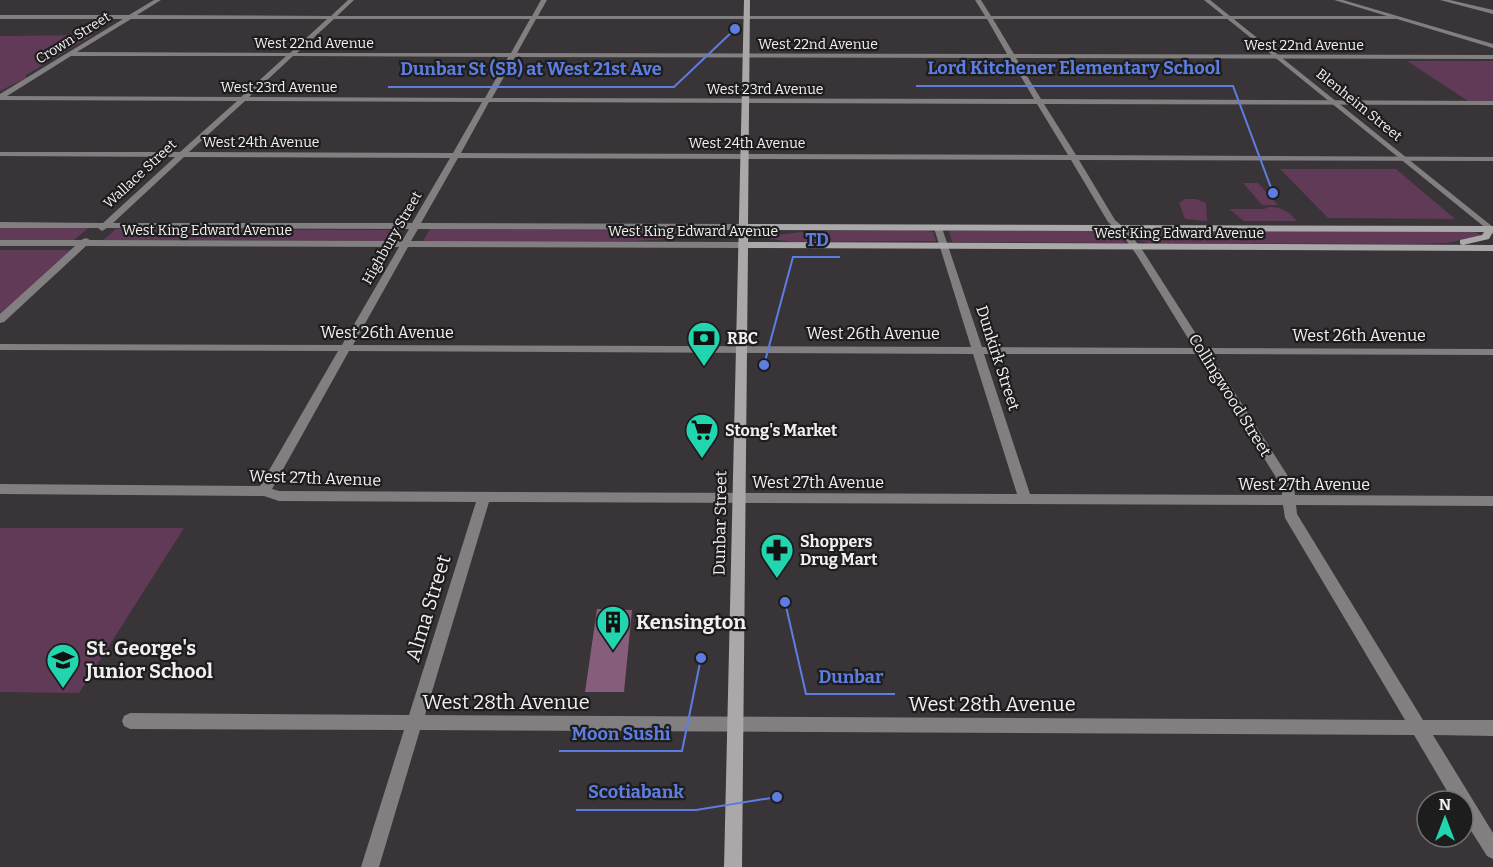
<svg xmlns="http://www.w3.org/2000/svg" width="1493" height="867" font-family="Bitter,serif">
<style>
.green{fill:#603a56}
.building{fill:#865d7a}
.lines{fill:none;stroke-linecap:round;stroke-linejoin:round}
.minor{fill:#817f80;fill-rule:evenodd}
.tertiary{fill:#817f80;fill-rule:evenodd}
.secondary{fill:#aba8aa;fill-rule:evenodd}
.labels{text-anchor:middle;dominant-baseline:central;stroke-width:4.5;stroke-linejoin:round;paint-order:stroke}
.far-street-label{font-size:14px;fill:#f2eff1;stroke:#1e1d1e}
.street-label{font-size:16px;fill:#f2eff1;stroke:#1e1d1e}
.poi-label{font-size:16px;font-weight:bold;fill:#f2eff1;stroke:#1e1d1e;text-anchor:start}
.near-street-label{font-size:20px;fill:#f2eff1;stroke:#1e1d1e}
.near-poi-label{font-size:20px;font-weight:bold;fill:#f2eff1;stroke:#1e1d1e;text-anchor:start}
.leader{fill:none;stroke:#5d7ee0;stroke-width:2}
.callout-dot{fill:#5d7ee0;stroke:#1e1d1e;stroke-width:2}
.callout-label{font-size:18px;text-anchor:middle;font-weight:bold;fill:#5d7ee0;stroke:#1e1d1e;stroke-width:4.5;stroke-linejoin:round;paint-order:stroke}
</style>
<rect width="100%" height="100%" fill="#383437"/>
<path class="green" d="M 93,35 L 26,75 L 26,78 L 0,91 L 0,36 Z
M 1407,61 L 1493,61 L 1493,101 L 1468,101 Z
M 1280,169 L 1396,169 L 1455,219 L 1328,218 Z
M 1243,183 L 1258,183 L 1278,205 L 1262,205 Z
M 1185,199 L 1196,199 L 1206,203 L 1207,221 L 1185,219 L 1179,203 Z
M 1269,207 C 1282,207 1288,211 1297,221 L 1244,221 L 1229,209 L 1264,209 Z
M 0,228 L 88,228 L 74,240 L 0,240 Z
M 116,229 L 398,230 L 391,241 L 103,240 Z
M 430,229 L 712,231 L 720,233 L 702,237 L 635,241 L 423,241 Z
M 923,230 L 933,232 L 936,241 L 791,242 L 760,237 L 810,231 Z
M 949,231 L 1113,231 L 1126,243 L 956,242 L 952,242 Z
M 1127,231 L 1475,232 L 1482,236 L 1447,243 L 1409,244 L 1149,243 L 1135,240 Z
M 0,250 L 71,250 L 0,314 Z
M 0,528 L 184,528 L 79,693 L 0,692 Z"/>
<path class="building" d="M 597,609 L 632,610 L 624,692 L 585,692 Z"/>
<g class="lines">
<path class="minor" d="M 154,0 L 161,0 L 137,15 L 331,16 L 348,0 L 354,0 L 337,16 L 532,16 L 541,0 L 547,0 L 538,16 L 985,16 L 975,0 L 981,0 L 991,16 L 1394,16 L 1396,19 L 993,19 L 1014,54 L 1493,55 L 1493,59 L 1016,58 L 1041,99 L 1493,101 L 1493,105 L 1044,104 L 1076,155 L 1493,157 L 1493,161 L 1079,160 L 1115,220 L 1129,232 L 1143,251 L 1205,348 L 1493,349 L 1493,355 L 1210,354 L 1293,484 L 1295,495 L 1493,496 L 1493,506 L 1296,505 L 1297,514 L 1423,720 L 1493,720 L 1493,736 L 1433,735 L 1493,833 L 1493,859 L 1487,856 L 1463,818 L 1463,801 L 1453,801 L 1414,735 L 420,730 L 379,867 L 361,867 L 404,730 L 130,729 L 124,726 L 122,721 L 124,716 L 130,713 L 409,715 L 476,502 L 279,501 L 264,496 L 0,494 L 0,484 L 260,486 L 338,351 L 0,350 L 0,344 L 342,345 L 399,247 L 86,246 L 4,322 L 0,323 L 0,314 L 75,246 L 0,246 L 0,240 L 81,240 L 86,238 L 90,240 L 402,241 L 409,229 L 107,228 L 102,231 L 98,228 L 0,228 L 0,222 L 103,223 L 175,157 L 0,156 L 0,152 L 180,152 L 237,101 L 0,100 L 0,94 L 123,19 L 0,19 L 0,15 L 129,15 ZM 131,19 L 327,19 L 290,53 L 77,52 ZM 334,19 L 530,19 L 511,53 L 297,53 ZM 536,19 L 987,19 L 1007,54 L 517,53 ZM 71,56 L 286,56 L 241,97 L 7,96 ZM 293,56 L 508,57 L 485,98 L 249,97 ZM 515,57 L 1010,58 L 1034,99 L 492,98 ZM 245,101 L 482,102 L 453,153 L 189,152 ZM 489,102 L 1037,104 L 1068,155 L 461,153 ZM 184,157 L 450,158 L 412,223 L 113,223 ZM 458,158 L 1071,160 L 1108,222 L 1123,236 L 1136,254 L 1194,348 L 982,347 L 942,228 L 938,225 L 934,228 L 971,347 L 353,345 L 408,247 L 742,248 L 747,245 L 742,242 L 411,241 L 418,229 L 743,230 L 747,227 L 743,224 L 421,223 ZM 349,351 L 973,354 L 1017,494 L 279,491 L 272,489 ZM 984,354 L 1199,354 L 1282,487 L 1282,495 L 1030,494 ZM 489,502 L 1283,505 L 1285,518 L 1405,720 L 425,715 Z
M 1440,0 L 1450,0 L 1493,10 L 1493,14 Z"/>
<path class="tertiary" d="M 1204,0 L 1210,0 L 1493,227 L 1493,234 Z
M 1334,0 L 1343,0 L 1493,44 L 1493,48 Z"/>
<path class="secondary" d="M 744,0 L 750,0 L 748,224 L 1493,226 L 1493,232 L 1489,239 L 1463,245 L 1460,244 L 1460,240 L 1482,235 L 1484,232 L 748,230 L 748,242 L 1493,245 L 1493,251 L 748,248 L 742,867 L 724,867 Z"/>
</g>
<defs>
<symbol id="bank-pin" viewBox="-11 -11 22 30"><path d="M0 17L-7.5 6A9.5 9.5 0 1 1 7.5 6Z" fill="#21d5af" stroke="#1e1d1e"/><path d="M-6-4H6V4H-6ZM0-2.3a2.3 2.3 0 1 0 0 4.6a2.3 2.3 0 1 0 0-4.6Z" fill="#111"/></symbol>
<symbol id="supermarket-pin" viewBox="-11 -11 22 30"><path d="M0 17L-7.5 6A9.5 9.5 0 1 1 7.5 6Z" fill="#21d5af" stroke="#1e1d1e"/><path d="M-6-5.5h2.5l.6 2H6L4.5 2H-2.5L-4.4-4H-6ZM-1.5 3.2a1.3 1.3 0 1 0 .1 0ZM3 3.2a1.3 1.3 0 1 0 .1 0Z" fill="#111"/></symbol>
<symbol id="pharmacy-pin" viewBox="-11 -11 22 30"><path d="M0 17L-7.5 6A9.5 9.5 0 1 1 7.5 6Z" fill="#21d5af" stroke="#1e1d1e"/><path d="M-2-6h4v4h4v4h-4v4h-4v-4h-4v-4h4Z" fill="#111"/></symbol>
<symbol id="building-pin" viewBox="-11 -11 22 30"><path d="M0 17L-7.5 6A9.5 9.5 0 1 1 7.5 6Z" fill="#21d5af" stroke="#1e1d1e"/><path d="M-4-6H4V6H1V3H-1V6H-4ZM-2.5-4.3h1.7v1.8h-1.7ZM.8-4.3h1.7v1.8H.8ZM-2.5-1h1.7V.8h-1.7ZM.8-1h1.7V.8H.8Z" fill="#111"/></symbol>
<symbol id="school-pin" viewBox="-11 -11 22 30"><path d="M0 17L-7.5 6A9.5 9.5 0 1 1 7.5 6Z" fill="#21d5af" stroke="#1e1d1e"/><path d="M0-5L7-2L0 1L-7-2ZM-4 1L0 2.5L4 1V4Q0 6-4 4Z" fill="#111"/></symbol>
</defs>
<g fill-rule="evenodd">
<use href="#bank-pin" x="685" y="319" width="38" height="52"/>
<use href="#supermarket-pin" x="683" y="411" width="38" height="52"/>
<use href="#pharmacy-pin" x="758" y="531" width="38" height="52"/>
<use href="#building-pin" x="594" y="603" width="38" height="52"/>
<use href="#school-pin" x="44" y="641" width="38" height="52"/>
</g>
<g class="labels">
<g class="far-street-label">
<text transform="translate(73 38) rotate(-32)">Crown Street</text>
<text x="314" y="43">West 22nd Avenue</text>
<text x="818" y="44">West 22nd Avenue</text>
<text x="1304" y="45">West 22nd Avenue</text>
<text x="279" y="87">West 23rd Avenue</text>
<text x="765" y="89">West 23rd Avenue</text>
<text transform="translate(1359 105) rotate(39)">Blenheim Street</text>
<text x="261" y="142">West 24th Avenue</text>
<text x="747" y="143">West 24th Avenue</text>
<text transform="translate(140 174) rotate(-43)">Wallace Street</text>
<text x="207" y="230">West King Edward Avenue</text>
<text x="693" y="231">West King Edward Avenue</text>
<text x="1179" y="233">West King Edward Avenue</text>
<text transform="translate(392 238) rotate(-60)">Highbury Street</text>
</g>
<g class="street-label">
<text x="387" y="332">West 26th Avenue</text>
<text x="873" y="333">West 26th Avenue</text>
<text x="1359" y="335">West 26th Avenue</text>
<text transform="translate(998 358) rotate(72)">Dunkirk Street</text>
<text transform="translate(1230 395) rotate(58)">Collingwood Street</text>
<text transform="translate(315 478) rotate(2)">West 27th Avenue</text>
<text x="818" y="482">West 27th Avenue</text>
<text x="1304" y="484">West 27th Avenue</text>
<text transform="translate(720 523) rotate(-89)">Dunbar Street</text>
</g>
<g class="poi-label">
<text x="727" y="338">RBC</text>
<text x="725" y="430">Stong's Market</text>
<text x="800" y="541">Shoppers<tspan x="800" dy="18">Drug Mart</tspan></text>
</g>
<g class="near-street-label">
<text transform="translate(428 608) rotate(-73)">Alma Street</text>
<text x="506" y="702">West 28th Avenue</text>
<text x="992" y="704">West 28th Avenue</text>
</g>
<g class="near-poi-label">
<text x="636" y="622">Kensington</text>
<text x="86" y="648">St. George's<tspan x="86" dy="23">Junior School</tspan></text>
</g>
</g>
<path class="leader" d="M1273 193L1233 86H916M735 29L674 87H388M764 365L793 257H840M785 602L806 694H895M701 658L682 751H559M777 797L696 810H576"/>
<g class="callout-dot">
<circle cx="1273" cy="193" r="6"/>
<circle cx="735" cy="29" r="6"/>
<circle cx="764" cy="365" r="6"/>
<circle cx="785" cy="602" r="6"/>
<circle cx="701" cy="658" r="6"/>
<circle cx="777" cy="797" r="6"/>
</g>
<g class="callout-label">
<text x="1074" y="74">Lord Kitchener Elementary School</text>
<text x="531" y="75">Dunbar St (SB) at West 21st Ave</text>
<text x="817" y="246">TD</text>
<text x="851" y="683">Dunbar</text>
<text x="621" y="740">Moon Sushi</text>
<text x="636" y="798">Scotiabank</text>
</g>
<g transform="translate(1445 819)"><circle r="28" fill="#1e1d1e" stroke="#737172" stroke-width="1.5"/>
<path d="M0-4.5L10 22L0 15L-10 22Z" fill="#21d5af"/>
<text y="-9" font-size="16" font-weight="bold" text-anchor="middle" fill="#f2eff1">N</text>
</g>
</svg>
